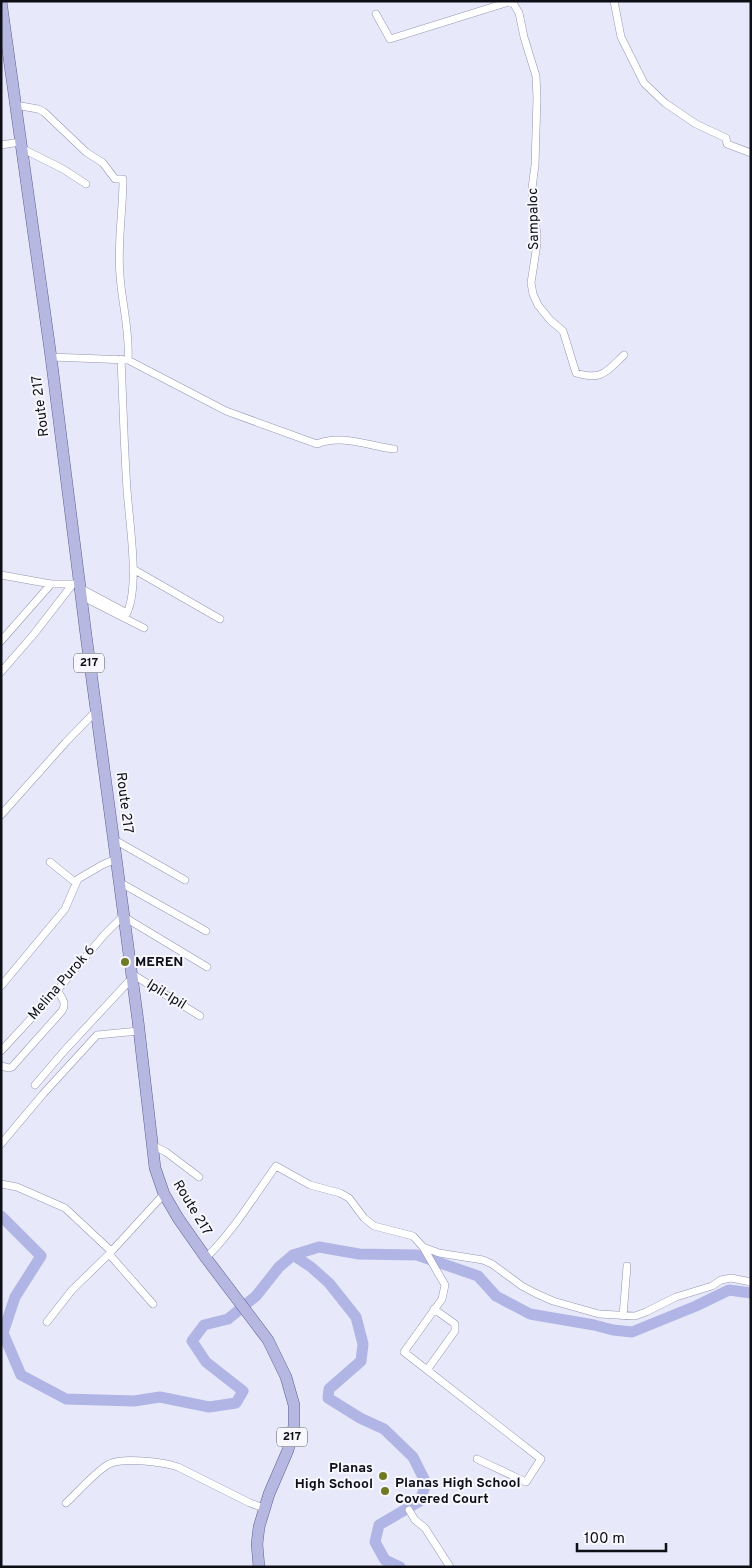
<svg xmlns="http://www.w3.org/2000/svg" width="752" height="1568" font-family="Overpass,sans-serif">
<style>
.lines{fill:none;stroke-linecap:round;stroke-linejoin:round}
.river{stroke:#b1b5e5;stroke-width:11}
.street-casing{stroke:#9395b0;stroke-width:8}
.primary-casing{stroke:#5c5e8f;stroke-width:12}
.street{stroke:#fff;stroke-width:7}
.primary{stroke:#b6b8e2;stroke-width:11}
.poi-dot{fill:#707924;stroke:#f7f7fd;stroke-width:2}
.labels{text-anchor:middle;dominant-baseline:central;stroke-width:4;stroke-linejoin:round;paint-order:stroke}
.shield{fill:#f7f7fd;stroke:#54545c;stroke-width:1}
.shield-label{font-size:12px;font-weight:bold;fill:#0e0e17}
.street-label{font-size:14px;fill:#0e0e17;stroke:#f7f7fd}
.poi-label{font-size:14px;font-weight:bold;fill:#0e0e17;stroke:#f7f7fd;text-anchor:start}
</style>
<rect width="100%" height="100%" fill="#e7e9fa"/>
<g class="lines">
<path class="river" d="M 1,1216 L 41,1256 L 15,1297 L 3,1333 L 21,1375 L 66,1399 L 134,1401 L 160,1397 L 209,1407 L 236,1403 L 243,1391 L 206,1362 L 192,1341 L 204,1325 L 228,1319 L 256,1296 L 279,1267 L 293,1255 L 319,1247 L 359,1254 L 417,1255 L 478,1276 L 496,1296 L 530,1314 L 594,1325 L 613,1330 L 632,1332 L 696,1306 L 729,1290 L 751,1293
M 293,1255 L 311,1267 L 329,1283 L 356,1317 L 363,1344 L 361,1361 L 329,1389 L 328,1398 L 360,1418 L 384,1429 L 413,1457 L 426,1483 L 420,1501 L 379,1525 L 375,1542 L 385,1560 L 400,1567"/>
<defs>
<path id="street" d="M 512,1 L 519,13 L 524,37 L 536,76 L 537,98 L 535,165 L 532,188 L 532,208 L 537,233 L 537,244 L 531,283 L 533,294 L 538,305 L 550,320 L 563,331 L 576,373 C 602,381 606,372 624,355
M 614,1 L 621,37 L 644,83 L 665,103 L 696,124 L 726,138 L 727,144 L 751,153
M 376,14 L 390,39 L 512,1
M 15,105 L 38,109 L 44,112 L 86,152 L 103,163 L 115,179 L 123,179 C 123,211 117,244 120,276 C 122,304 130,331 128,360
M 1,145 L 20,142
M 21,148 L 63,169 L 86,184
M 51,357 L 128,360 L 226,411 L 317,444 C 342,434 369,446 394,449
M 133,569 L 220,619
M 1,575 L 51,584 L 74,584
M 80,588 L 127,613 C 140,585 129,522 127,489 C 124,446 123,402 121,359
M 81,596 L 144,628
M 1,641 L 51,584
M 1,672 L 34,634 L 72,585
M 1,815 L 66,742 L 96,711
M 113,839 L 185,880
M 50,862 L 76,883
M 119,882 L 206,931
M 124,917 L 207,967
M 132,974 L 200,1016
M 1,986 L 65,909 L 78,879 L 102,865 L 116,859
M 1,1051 L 61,986 L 104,935 L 124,915
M 1,1066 L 9,1068 L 12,1067 L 62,1011 C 67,1003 62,998 57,990
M 35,1085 L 65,1050 L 132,978
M 1,1144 L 43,1094 L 97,1035 L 139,1031
M 152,1145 L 166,1152 L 199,1177
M 1,1184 L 17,1187 L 65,1208 L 111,1251
M 423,1247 L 445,1285 L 442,1299 L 404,1352 L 541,1459 L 526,1482 L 477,1459
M 109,1254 L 153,1304
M 206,1258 C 234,1230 253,1198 276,1166 L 310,1185 L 340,1193 L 349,1198 L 364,1218 L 374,1226 L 413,1236 L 423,1247 L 439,1253 L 483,1260 L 492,1264 L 522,1286 L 535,1293 L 553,1301 L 599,1314 L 635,1316 L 646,1312 L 676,1297 L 712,1286 L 721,1280 L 731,1278 L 751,1282
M 623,1316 L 627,1266
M 47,1322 L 72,1290 L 109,1254 L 164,1194
M 427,1370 L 455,1331 L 455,1324 L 434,1309
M 66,1503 C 77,1493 96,1471 109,1464 C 124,1457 163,1462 178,1467 L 250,1503 L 264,1508
M 409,1510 L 415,1520 L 425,1528 L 450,1567"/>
<path id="primary" d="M 1,1 L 51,357 L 86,635 L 138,1021 L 155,1168 L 164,1194 L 178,1218 L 206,1258 L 268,1340 L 286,1377 L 294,1405 L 294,1426 L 288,1450 L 269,1494 L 259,1527 L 257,1544 L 259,1567"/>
</defs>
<use href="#street" class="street-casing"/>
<use href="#primary" class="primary-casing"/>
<use href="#street" class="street"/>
<use href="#primary" class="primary"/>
</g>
<g class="poi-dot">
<circle cx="125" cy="962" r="5"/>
<circle cx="383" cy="1476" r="5"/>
<circle cx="385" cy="1491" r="5"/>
</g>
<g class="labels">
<g class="shield">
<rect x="74" y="653.5" width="30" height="19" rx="4"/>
<rect x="277" y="1427.5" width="30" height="19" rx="4"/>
</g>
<g class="shield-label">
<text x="89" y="663">217</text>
<text x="292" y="1437">217</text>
</g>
<g class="street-label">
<text transform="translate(534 219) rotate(-91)">Sampaloc</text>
<text transform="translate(41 406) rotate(-97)">Route 217</text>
<text transform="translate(124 803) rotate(83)">Route 217</text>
<text transform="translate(62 983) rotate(-49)">Melina Purok 6</text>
<text transform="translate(166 995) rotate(32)">Ipil-Ipil</text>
<text transform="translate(192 1208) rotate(59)">Route 217</text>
</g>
<g class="poi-label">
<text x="135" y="962">MEREN</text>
<text x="373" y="1468" text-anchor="end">Planas<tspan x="373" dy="16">High School</tspan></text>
<text x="395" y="1483">Planas High School<tspan x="395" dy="16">Covered Court</tspan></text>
</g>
</g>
<rect width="752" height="1568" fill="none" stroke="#0e0e17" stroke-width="5"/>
<path d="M577 1543v8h89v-8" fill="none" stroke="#0e0e17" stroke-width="2.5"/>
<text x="584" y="1543" font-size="15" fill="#0e0e17" stroke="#f7f7fd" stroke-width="4" paint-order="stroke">100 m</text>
</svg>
